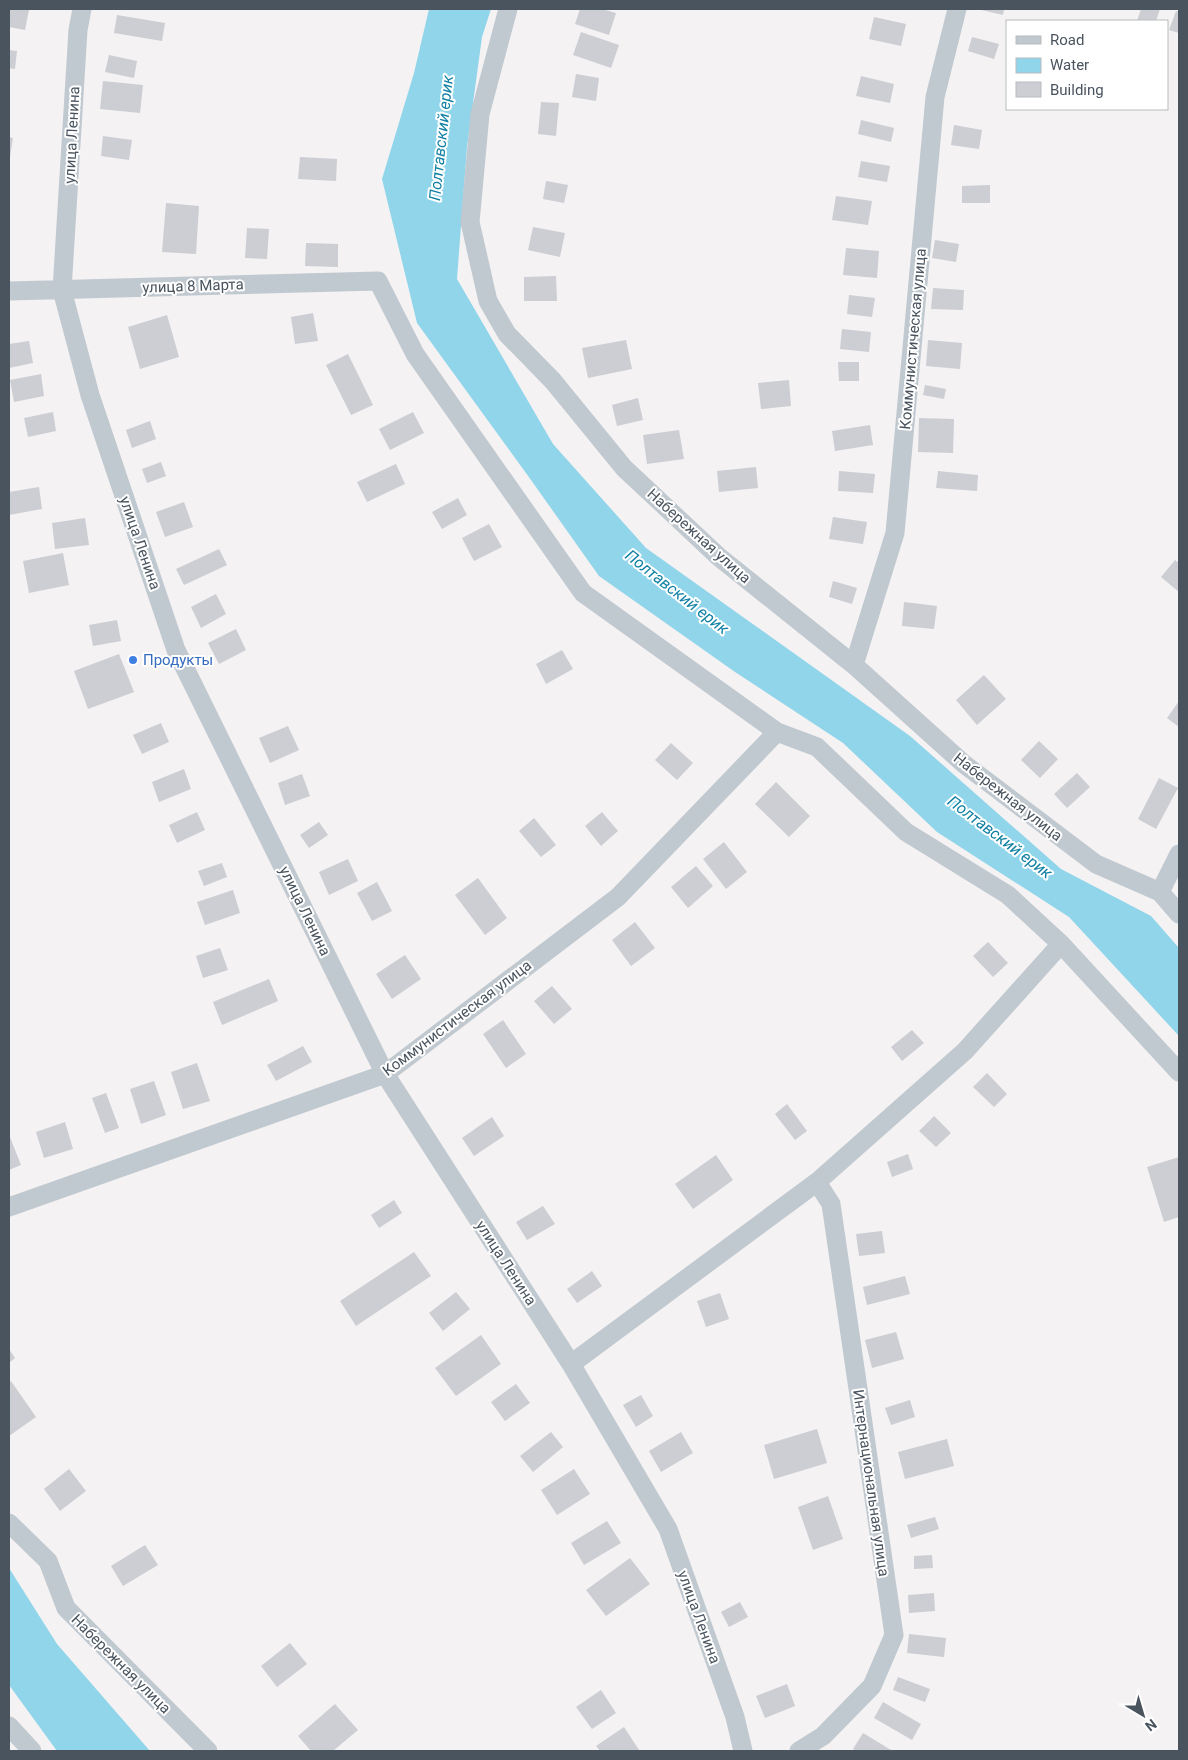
<svg xmlns="http://www.w3.org/2000/svg" width="1188" height="1760" font-family="Roboto,sans-serif">
<style>
.water{fill:#91d5eb}
.building{fill:#ccced4}
.lines{fill:none;stroke-linecap:round;stroke-linejoin:round}
.minor{stroke:#c0c8d0;stroke-width:19}
.shop-dot{fill:#3f7fe0;stroke:#fff;stroke-width:2}
.labels{text-anchor:middle;dominant-baseline:central;stroke-width:4;stroke-linejoin:round;paint-order:stroke}
.street-label{font-size:15px;fill:#4a545f;stroke:#fff}
.shop-label{font-size:15px;fill:#366cbe;stroke:#fff;text-anchor:start}
.water-label{font-size:16px;font-style:italic;fill:#1080a3;stroke:#fff}
</style>
<rect width="100%" height="100%" fill="#f4f2f2"/>
<path class="water" d="M 429,9 L 491,9 L 482,37 L 467,147 L 457,279 L 553,444 L 646,548 L 910,736 L 1061,869 L 1151,916 L 1179,948 L 1179,1036 L 1069,917 L 937,832 L 843,743 L 735,672 L 599,576 L 531,480 L 417,323 L 382,179 L 414,73 Z
M 9,1568 L 57,1644 L 150,1751 L 57,1751 L 9,1685 Z"/>
<path class="building" d="M 9,9 L 29,10 L 25,30 L 9,27 Z
M 580,9 L 602,9 L 616,13 L 609,35 L 575,24 Z
M 977,9 L 1004,9 L 1003,15 Z
M 1141,9 L 1160,9 L 1156,21 L 1137,21 Z
M 1176,11 L 1179,12 L 1179,33 L 1169,30 Z
M 117,15 L 165,23 L 162,41 L 114,33 Z
M 874,17 L 906,24 L 901,46 L 869,39 Z
M 581,32 L 619,45 L 611,68 L 573,55 Z
M 972,37 L 999,44 L 994,59 L 968,51 Z
M 9,50 L 17,51 L 15,69 L 9,68 Z
M 109,55 L 137,61 L 134,78 L 105,72 Z
M 576,74 L 599,78 L 596,101 L 572,97 Z
M 861,76 L 894,84 L 890,103 L 856,96 Z
M 103,81 L 143,85 L 140,113 L 100,109 Z
M 541,102 L 559,103 L 556,136 L 538,134 Z
M 861,120 L 894,128 L 891,142 L 858,134 Z
M 954,125 L 982,130 L 979,149 L 951,145 Z
M 103,136 L 132,140 L 129,160 L 101,156 Z
M 9,137 L 13,138 L 10,157 L 9,157 Z
M 300,157 L 337,159 L 336,181 L 298,179 Z
M 861,161 L 890,166 L 887,182 L 858,177 Z
M 546,181 L 568,185 L 564,203 L 543,199 Z
M 990,185 L 990,203 L 962,203 L 962,186 Z
M 836,196 L 872,201 L 868,225 L 832,220 Z
M 166,203 L 199,206 L 196,254 L 162,252 Z
M 533,227 L 565,233 L 560,257 L 528,250 Z
M 247,228 L 269,229 L 267,259 L 245,258 Z
M 935,240 L 959,244 L 956,262 L 932,258 Z
M 306,243 L 338,244 L 338,267 L 305,266 Z
M 846,248 L 879,251 L 877,278 L 843,275 Z
M 556,276 L 557,301 L 524,301 L 524,277 Z
M 933,288 L 964,290 L 963,310 L 931,309 Z
M 849,295 L 875,298 L 872,317 L 847,314 Z
M 313,313 L 318,341 L 295,344 L 291,317 Z
M 167,315 L 179,357 L 140,369 L 128,327 Z
M 842,329 L 871,332 L 869,352 L 840,349 Z
M 626,340 L 632,369 L 588,378 L 582,348 Z
M 928,340 L 962,343 L 960,369 L 926,366 Z
M 29,341 L 33,363 L 9,368 L 9,344 Z
M 348,354 L 373,405 L 351,415 L 326,365 Z
M 838,362 L 859,362 L 859,381 L 839,381 Z
M 41,374 L 44,396 L 14,402 L 10,380 Z
M 789,380 L 791,406 L 761,409 L 758,383 Z
M 925,385 L 946,389 L 944,399 L 923,395 Z
M 638,398 L 643,420 L 617,426 L 612,405 Z
M 53,412 L 56,431 L 28,437 L 24,418 Z
M 413,412 L 424,433 L 390,450 L 379,429 Z
M 919,418 L 954,419 L 953,453 L 918,452 Z
M 150,421 L 156,439 L 132,448 L 126,430 Z
M 870,425 L 873,445 L 835,451 L 832,431 Z
M 679,430 L 684,459 L 647,464 L 643,435 Z
M 161,462 L 166,476 L 147,483 L 142,469 Z
M 396,464 L 405,484 L 367,502 L 357,482 Z
M 756,467 L 758,488 L 719,492 L 717,471 Z
M 839,471 L 875,474 L 873,493 L 838,491 Z
M 938,471 L 978,475 L 977,491 L 936,488 Z
M 39,487 L 42,509 L 9,515 L 9,492 Z
M 458,498 L 467,515 L 442,529 L 432,512 Z
M 184,502 L 193,527 L 165,537 L 156,512 Z
M 833,517 L 867,522 L 863,544 L 829,539 Z
M 85,518 L 89,545 L 55,549 L 52,523 Z
M 489,524 L 502,547 L 474,561 L 462,538 Z
M 219,549 L 227,565 L 184,585 L 176,569 Z
M 63,553 L 69,585 L 29,593 L 23,561 Z
M 1175,560 L 1179,563 L 1179,592 L 1161,577 Z
M 833,581 L 857,588 L 852,604 L 829,597 Z
M 216,594 L 226,614 L 201,628 L 191,607 Z
M 904,602 L 937,606 L 934,629 L 902,626 Z
M 117,620 L 121,641 L 93,646 L 89,625 Z
M 236,629 L 246,650 L 219,664 L 208,643 Z
M 562,650 L 573,669 L 546,684 L 536,664 Z
M 119,654 L 134,692 L 88,709 L 74,671 Z
M 984,675 L 1006,699 L 977,725 L 956,700 Z
M 1179,701 L 1179,727 L 1167,718 Z
M 161,723 L 169,742 L 142,754 L 133,735 Z
M 288,726 L 299,750 L 270,763 L 259,738 Z
M 1039,741 L 1058,759 L 1040,778 L 1021,760 Z
M 671,743 L 693,763 L 677,780 L 655,760 Z
M 184,769 L 191,789 L 159,802 L 152,782 Z
M 1077,773 L 1090,787 L 1067,808 L 1054,794 Z
M 302,774 L 310,796 L 285,805 L 278,783 Z
M 1159,778 L 1178,788 L 1156,829 L 1138,819 Z
M 776,782 L 810,816 L 789,837 L 755,804 Z
M 197,812 L 205,830 L 177,843 L 169,825 Z
M 602,812 L 618,831 L 601,846 L 585,826 Z
M 534,818 L 556,845 L 541,857 L 519,831 Z
M 319,822 L 328,835 L 309,848 L 300,835 Z
M 724,842 L 747,872 L 726,889 L 703,859 Z
M 348,859 L 358,881 L 329,895 L 319,872 Z
M 222,863 L 227,877 L 204,886 L 198,871 Z
M 696,866 L 713,886 L 688,908 L 671,887 Z
M 478,878 L 507,918 L 485,935 L 455,895 Z
M 377,882 L 392,911 L 372,921 L 357,893 Z
M 233,890 L 240,913 L 205,925 L 197,902 Z
M 635,922 L 655,948 L 631,966 L 612,940 Z
M 988,942 L 1008,963 L 993,977 L 973,956 Z
M 220,948 L 228,970 L 203,978 L 196,956 Z
M 405,955 L 421,979 L 392,999 L 376,974 Z
M 269,979 L 278,1001 L 222,1025 L 213,1002 Z
M 552,986 L 572,1009 L 554,1024 L 534,1001 Z
M 503,1020 L 526,1054 L 506,1068 L 483,1034 Z
M 912,1030 L 924,1043 L 902,1061 L 891,1047 Z
M 303,1046 L 312,1062 L 276,1081 L 267,1065 Z
M 197,1063 L 210,1101 L 183,1109 L 171,1072 Z
M 987,1073 L 1007,1094 L 994,1107 L 973,1087 Z
M 154,1081 L 166,1115 L 141,1124 L 130,1089 Z
M 106,1093 L 119,1128 L 105,1133 L 92,1098 Z
M 787,1104 L 807,1131 L 795,1140 L 775,1114 Z
M 934,1116 L 951,1133 L 936,1147 L 919,1131 Z
M 492,1117 L 504,1136 L 474,1156 L 462,1138 Z
M 65,1122 L 73,1149 L 44,1158 L 36,1132 Z
M 10,1137 L 21,1165 L 9,1170 L 9,1138 Z
M 908,1154 L 913,1169 L 892,1177 L 887,1162 Z
M 716,1155 L 733,1180 L 693,1209 L 675,1184 Z
M 1179,1157 L 1179,1217 L 1164,1222 L 1147,1167 Z
M 394,1200 L 402,1213 L 379,1228 L 371,1215 Z
M 543,1206 L 555,1224 L 527,1240 L 516,1222 Z
M 882,1231 L 885,1253 L 859,1256 L 856,1234 Z
M 414,1252 L 431,1276 L 356,1326 L 340,1301 Z
M 592,1271 L 602,1286 L 577,1303 L 567,1289 Z
M 905,1276 L 910,1294 L 867,1305 L 863,1287 Z
M 456,1292 L 470,1309 L 443,1331 L 429,1313 Z
M 720,1293 L 729,1319 L 706,1327 L 697,1301 Z
M 896,1332 L 904,1359 L 872,1368 L 865,1340 Z
M 481,1335 L 501,1364 L 456,1396 L 435,1368 Z
M 9,1349 L 15,1358 L 9,1363 Z
M 11,1381 L 36,1417 L 9,1436 L 9,1383 Z
M 516,1384 L 530,1403 L 505,1421 L 491,1402 Z
M 641,1395 L 653,1416 L 636,1427 L 623,1405 Z
M 910,1400 L 915,1417 L 891,1425 L 885,1408 Z
M 817,1429 L 827,1463 L 774,1479 L 764,1445 Z
M 551,1432 L 563,1447 L 533,1472 L 520,1456 Z
M 681,1432 L 693,1453 L 661,1472 L 649,1451 Z
M 947,1439 L 954,1466 L 905,1479 L 898,1452 Z
M 69,1469 L 86,1491 L 60,1511 L 44,1489 Z
M 574,1469 L 590,1494 L 557,1515 L 541,1490 Z
M 828,1496 L 843,1539 L 813,1550 L 798,1507 Z
M 935,1517 L 939,1529 L 911,1538 L 907,1525 Z
M 607,1521 L 621,1543 L 584,1565 L 571,1543 Z
M 145,1545 L 158,1565 L 123,1586 L 111,1566 Z
M 932,1555 L 933,1568 L 914,1569 L 914,1556 Z
M 630,1558 L 650,1584 L 606,1616 L 586,1590 Z
M 934,1593 L 935,1611 L 909,1613 L 908,1595 Z
M 740,1602 L 748,1617 L 729,1627 L 721,1612 Z
M 909,1634 L 946,1638 L 944,1657 L 907,1653 Z
M 290,1643 L 307,1664 L 277,1687 L 261,1666 Z
M 898,1677 L 930,1689 L 925,1702 L 893,1690 Z
M 787,1684 L 795,1706 L 765,1718 L 756,1696 Z
M 601,1690 L 616,1713 L 592,1729 L 576,1707 Z
M 883,1702 L 921,1724 L 912,1740 L 874,1718 Z
M 335,1704 L 358,1730 L 333,1751 L 311,1751 L 298,1736 Z
M 624,1727 L 639,1750 L 600,1751 L 596,1746 Z
M 863,1733 L 891,1750 L 890,1751 L 857,1751 L 853,1749 Z"/>
<g class="lines">
<path class="minor" d="M 82,9 L 78,30 L 62,290 L 90,395 L 176,650 L 385,1074 L 571,1364 L 668,1529 L 735,1717 L 743,1751
M 508,9 L 480,114 L 470,222 L 488,301 L 507,334 L 553,381 L 624,468 L 719,557 L 854,665 L 964,764 L 1096,864 L 1160,892 L 1179,914
M 9,291 L 378,281 L 415,354 L 583,593 L 777,732 L 817,747 L 906,832 L 1008,895 L 1061,944 L 1179,1072
M 854,665 L 895,533 L 935,97 L 957,9
M 1160,892 L 1179,854
M 9,1207 L 385,1074 L 618,897 L 777,732
M 571,1364 L 817,1182 L 965,1051 L 1061,944
M 9,1523 L 48,1561 L 66,1608 L 208,1751
M 9,1726 L 32,1751
M 799,1751 L 823,1736 L 872,1686 L 894,1635 L 831,1204 L 817,1182"/>
</g>
<circle class="shop-dot" cx="133" cy="660" r="5"/>
<g class="labels">
<g class="street-label">
<text transform="translate(72 135) rotate(-87)">улица Ленина</text>
<text transform="translate(193 286) rotate(-2)">улица 8 Марта</text>
<text transform="translate(913 339) rotate(-85)">Коммунистическая улица</text>
<text transform="translate(699 536) rotate(42)">Набережная улица</text>
<text transform="translate(140 543) rotate(71)">улица Ленина</text>
<text transform="translate(1008 797) rotate(38)">Набережная улица</text>
<text transform="translate(305 911) rotate(64)">улица Ленина</text>
<text transform="translate(457 1018) rotate(-37)">Коммунистическая улица</text>
<text transform="translate(506 1263) rotate(57)">улица Ленина</text>
<text transform="translate(871 1483) rotate(82)">Интернациональная улица</text>
<text transform="translate(699 1617) rotate(70)">улица Ленина</text>
<text transform="translate(121 1664) rotate(45)">Набережная улица</text>
</g>
<g class="shop-label">
<text x="143" y="660">Продукты</text>
</g>
<g class="water-label">
<text transform="translate(441 138) rotate(-84)">Полтавский ерик</text>
<text transform="translate(677 592) rotate(38)">Полтавский ерик</text>
<text transform="translate(1000 837) rotate(37)">Полтавский ерик</text>
</g>
</g>
<rect width="1188" height="1760" fill="none" stroke="#4a545f" stroke-width="20"/>
<rect x="1006" y="20" width="162" height="90" fill="#ffffff" stroke="#b7bbbf"/>
<rect x="1016" y="36" width="25" height="8" fill="#c0c8d0" stroke="#b7bbbf"/>
<text x="1050" y="45" font-size="15" fill="#4a545f">Road</text>
<rect x="1016" y="58" width="25" height="15" fill="#91d5eb" stroke="#b7bbbf"/>
<text x="1050" y="70" font-size="15" fill="#4a545f">Water</text>
<rect x="1016" y="82" width="25" height="15" fill="#ccced4" stroke="#b7bbbf"/>
<text x="1050" y="95" font-size="15" fill="#4a545f">Building</text>
<g transform="translate(1143 1715) rotate(142)" stroke="#ffffff" stroke-width="4" paint-order="stroke">
<path d="M0-4L9 19L0 12L-9 19Z" fill="#4a545f"/>
<text y="-8" font-size="14" font-weight="bold" text-anchor="middle" fill="#4a545f">N</text>
</g>
</svg>
